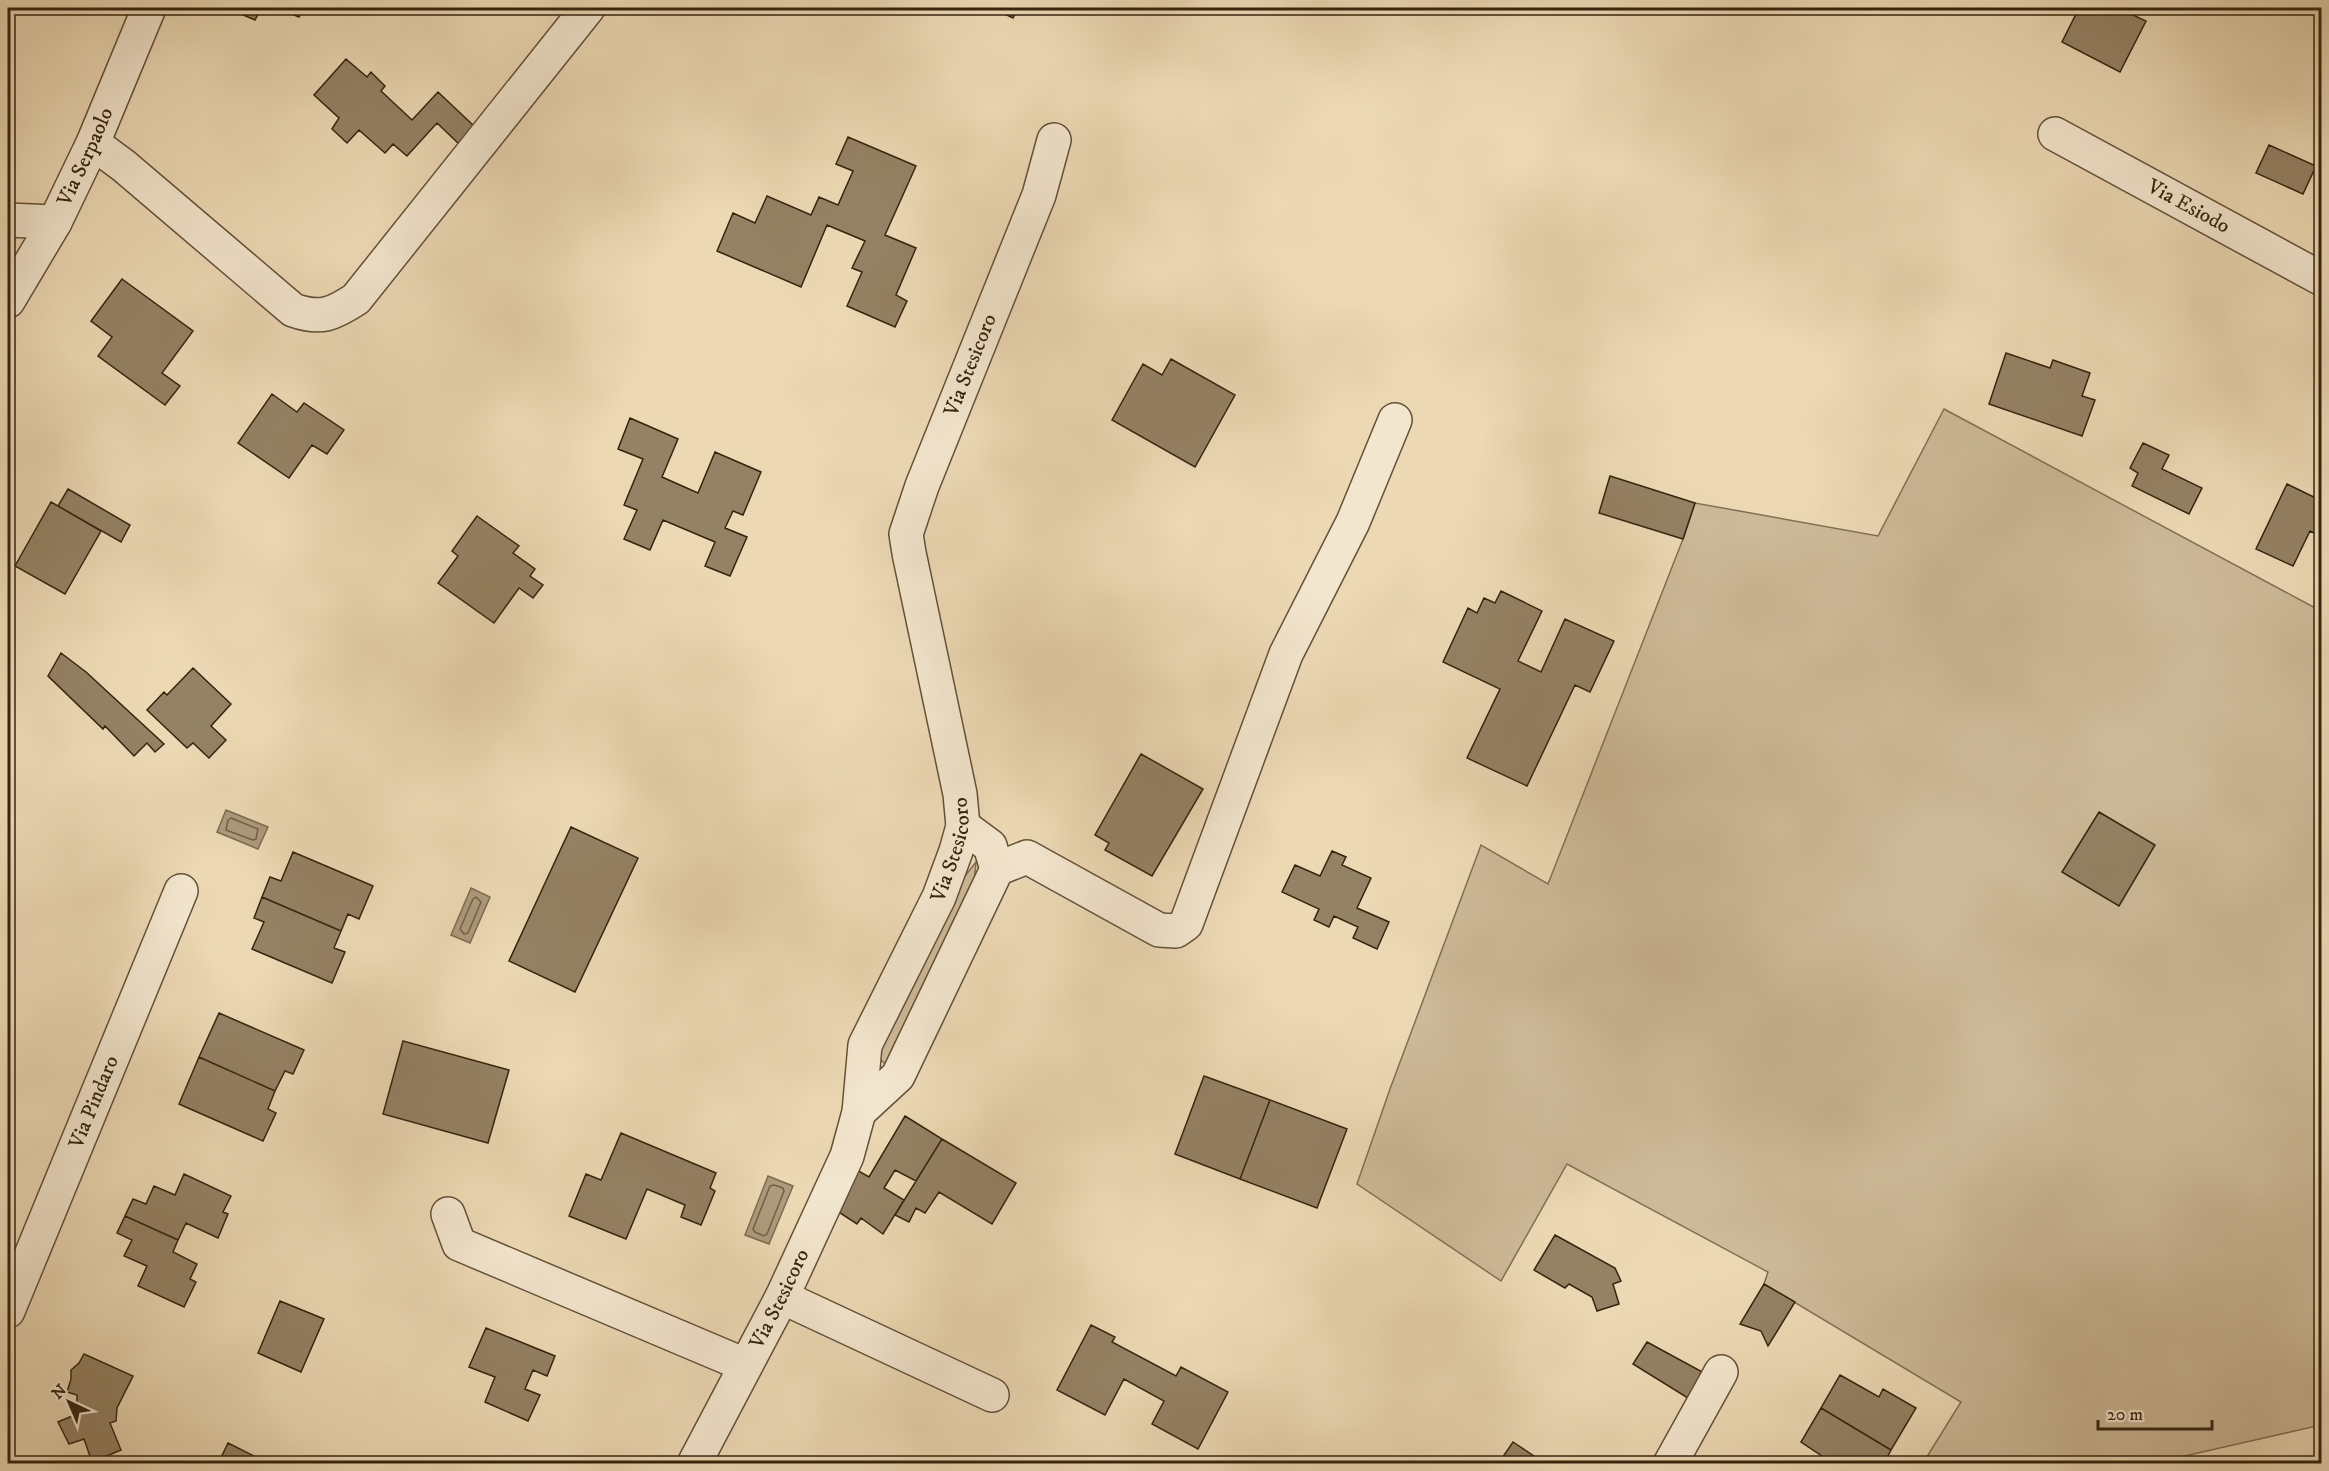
<svg xmlns="http://www.w3.org/2000/svg" width="2329" height="1471" font-family="'IM FELL DW Pica',serif">
<style>
.green{fill:#cdba98;stroke:#806f53;stroke-width:1.5}
.water{fill:#ad9b7c;stroke:#7d6b50;stroke-width:1.5}
.lines{fill:none;stroke-linecap:round;stroke-linejoin:round}
.shore{stroke:#706045;stroke-width:1.5}
.building{fill:#948264;stroke:#34240e;stroke-width:1.5}
.minor-casing{stroke:#625138;stroke-width:36}
.minor{stroke:#f3e6ce;stroke-width:33}
.labels{text-anchor:middle;dominant-baseline:central;stroke-width:6;stroke-linejoin:round;paint-order:stroke}
.street-label{font-size:21px;fill:#34240e;stroke:#f3e6ce}
</style>
<rect width="100%" height="100%" fill="#ecd9b4"/>
<filter id="stains"><feTurbulence type="fractalNoise" baseFrequency=".00333" numOctaves="4"/><feColorMatrix values="0 0 0 0 .2 0 0 0 0 .09 0 0 0 0 .02 0 0 0 .5 -.17"/></filter>
<radialGradient id="worn" r=".72"><stop offset=".6" stop-color="#630" stop-opacity="0"/><stop offset="1" stop-color="#630" stop-opacity=".3"/></radialGradient>
<path class="green" d="M 1944,409 L 2321,611 L 2321,1425 L 2154,1463 L 1923,1463 L 1961,1402 L 1764,1284 L 1768,1272 L 1567,1164 L 1501,1281 L 1357,1184 L 1390,1089 L 1481,845 L 1548,884 L 1683,539 L 1695,503 L 1878,536 Z
M 976,862 L 974,884 L 891,1058 L 885,1064 L 879,1058 L 886,1026 L 958,885 Z"/>
<path class="water" d="M 226,810 L 268,827 L 258,849 L 217,832 Z
M 471,888 L 490,897 L 470,943 L 451,935 Z
M 768,1176 L 793,1186 L 769,1244 L 745,1235 Z"/>
<g class="lines">
<path class="shore" d="M 231,818 L 258,829 L 256,839 L 253,840 L 226,830 L 228,820 Z
M 476,897 L 481,902 L 468,933 L 464,934 L 460,929 L 473,899 Z
M 774,1185 L 783,1188 L 784,1191 L 767,1234 L 764,1236 L 755,1232 L 753,1229 L 770,1186 Z"/>
</g>
<path class="building" d="M 235,8 L 261,8 L 255,20 L 234,11 Z
M 277,8 L 304,8 L 299,17 Z
M 992,8 L 1018,8 L 1013,18 Z
M 2079,8 L 2118,8 L 2146,21 L 2120,72 L 2062,42 Z
M 346,59 L 367,77 L 371,72 L 385,86 L 381,91 L 412,120 L 438,92 L 475,127 L 459,144 L 437,123 L 407,156 L 393,144 L 385,153 L 359,130 L 347,143 L 332,129 L 339,118 L 314,95 Z
M 848,137 L 916,166 L 885,235 L 916,248 L 896,295 L 907,301 L 895,327 L 847,306 L 862,272 L 852,268 L 865,241 L 827,225 L 801,287 L 717,251 L 733,213 L 755,223 L 767,196 L 811,215 L 819,197 L 838,205 L 853,171 L 836,164 Z
M 2269,145 L 2316,166 L 2303,194 L 2256,173 Z
M 122,279 L 193,331 L 162,373 L 180,386 L 165,405 L 98,356 L 112,337 L 91,321 Z
M 2006,353 L 2050,368 L 2053,360 L 2090,373 L 2082,396 L 2095,400 L 2082,436 L 1989,404 Z
M 1171,359 L 1235,395 L 1195,467 L 1112,420 L 1143,364 L 1162,375 Z
M 272,394 L 297,412 L 304,403 L 344,430 L 327,454 L 312,445 L 289,478 L 238,443 Z
M 630,418 L 678,439 L 662,477 L 698,493 L 715,452 L 761,472 L 743,515 L 733,511 L 725,528 L 747,537 L 730,576 L 705,566 L 715,542 L 663,520 L 650,550 L 624,539 L 637,510 L 624,505 L 643,459 L 618,449 Z
M 2143,443 L 2169,455 L 2162,469 L 2202,488 L 2189,514 L 2132,486 L 2138,473 L 2130,468 Z
M 1610,476 L 1695,503 L 1683,539 L 1599,513 Z
M 2287,484 L 2322,501 L 2322,522 L 2316,534 L 2310,531 L 2293,566 L 2256,549 Z
M 68,489 L 130,525 L 121,542 L 58,506 Z
M 51,502 L 101,531 L 65,594 L 15,566 Z
M 477,516 L 519,546 L 513,553 L 535,569 L 530,576 L 543,585 L 533,598 L 519,588 L 494,623 L 438,583 L 458,556 L 452,551 Z
M 1501,591 L 1542,611 L 1518,661 L 1541,672 L 1565,619 L 1614,641 L 1590,692 L 1575,685 L 1527,786 L 1467,758 L 1500,689 L 1443,662 L 1468,608 L 1477,613 L 1484,598 L 1495,603 Z
M 61,653 L 86,672 L 164,744 L 155,752 L 147,743 L 134,756 L 105,726 L 103,729 L 48,676 Z
M 193,668 L 231,704 L 211,726 L 226,740 L 209,758 L 193,743 L 187,748 L 147,710 L 164,692 L 167,695 Z
M 1141,754 L 1203,789 L 1152,876 L 1105,850 L 1109,843 L 1095,835 Z
M 2099,812 L 2155,845 L 2119,906 L 2062,872 Z
M 571,827 L 638,858 L 575,992 L 509,961 Z
M 1332,851 L 1346,857 L 1342,865 L 1371,878 L 1357,908 L 1389,922 L 1377,949 L 1353,938 L 1358,927 L 1334,916 L 1329,927 L 1314,920 L 1319,909 L 1282,892 L 1295,865 L 1320,876 Z
M 293,852 L 373,886 L 359,919 L 348,914 L 341,931 L 262,897 L 270,877 L 281,881 Z
M 262,897 L 341,931 L 334,948 L 345,952 L 332,983 L 252,949 L 264,922 L 254,918 Z
M 219,1013 L 304,1050 L 293,1074 L 285,1071 L 275,1091 L 199,1057 Z
M 403,1041 L 509,1070 L 488,1143 L 383,1114 Z
M 199,1057 L 275,1091 L 268,1109 L 276,1113 L 263,1141 L 179,1104 Z
M 1204,1076 L 1270,1100 L 1240,1179 L 1175,1154 Z
M 1270,1100 L 1347,1129 L 1317,1208 L 1240,1179 Z
M 905,1116 L 942,1139 L 916,1181 L 895,1170 L 884,1188 L 904,1200 L 883,1234 L 861,1218 L 857,1224 L 837,1211 L 857,1170 L 869,1177 Z
M 621,1133 L 716,1173 L 710,1188 L 715,1191 L 701,1225 L 681,1217 L 685,1205 L 647,1189 L 626,1239 L 569,1216 L 586,1174 L 601,1180 Z
M 942,1139 L 1016,1183 L 992,1224 L 939,1192 L 925,1213 L 916,1208 L 909,1222 L 895,1215 Z
M 184,1174 L 231,1196 L 223,1212 L 228,1214 L 218,1238 L 186,1223 L 178,1240 L 125,1216 L 133,1199 L 146,1204 L 154,1186 L 175,1195 Z
M 125,1216 L 178,1240 L 173,1252 L 197,1264 L 190,1279 L 196,1282 L 184,1307 L 138,1286 L 147,1266 L 124,1256 L 132,1240 L 117,1233 Z
M 1555,1235 L 1615,1268 L 1621,1281 L 1613,1284 L 1619,1304 L 1597,1311 L 1592,1297 L 1569,1284 L 1565,1288 L 1534,1270 Z
M 1764,1284 L 1795,1302 L 1768,1346 L 1761,1331 L 1740,1324 Z
M 280,1301 L 324,1319 L 301,1372 L 258,1353 Z
M 1091,1325 L 1115,1337 L 1112,1342 L 1176,1376 L 1181,1367 L 1228,1392 L 1198,1449 L 1152,1424 L 1164,1401 L 1124,1379 L 1105,1415 L 1057,1390 Z
M 486,1328 L 555,1356 L 547,1376 L 533,1370 L 525,1389 L 540,1395 L 528,1421 L 485,1402 L 495,1377 L 469,1367 Z
M 1647,1342 L 1706,1374 L 1691,1400 L 1633,1364 Z
M 84,1354 L 133,1376 L 117,1408 L 116,1421 L 110,1423 L 121,1450 L 92,1462 L 84,1439 L 69,1444 L 58,1422 L 77,1414 L 77,1395 L 67,1392 L 71,1379 L 71,1370 L 79,1363 Z
M 1840,1375 L 1879,1397 L 1883,1389 L 1916,1408 L 1891,1450 L 1821,1408 Z
M 1821,1408 L 1891,1450 L 1884,1464 L 1834,1464 L 1801,1442 Z
M 1513,1442 L 1546,1464 L 1498,1464 Z
M 228,1443 L 270,1464 L 218,1464 Z"/>
<g class="lines">
<defs>
<g id="minor">
<path id="s1" d="M 2055,134 L 2322,279"/>
<path d="M 93,143 L 124,166 L 293,310 C 321,320 333,314 356,299 L 588,8"/>
<path d="M 8,220 L 55,222"/>
<path id="s2" d="M 8,301 L 55,222 L 93,143 L 149,8"/>
<path d="M 963,826 L 990,846 L 997,869"/>
<path d="M 859,1112 L 898,1076 L 997,869 L 1027,857 L 1159,930 L 1176,931 L 1186,924 L 1286,654 L 1353,522 L 1395,420"/>
<path d="M 448,1214 L 459,1244 L 745,1365"/>
<path d="M 782,1297 L 992,1395"/>
<path id="s3" d="M 8,1311 L 181,891"/>
<path id="s4" d="M 694,1464 L 782,1297 L 847,1156 L 859,1112 L 865,1045 L 939,897 L 956,851 L 963,826 L 960,794 L 909,553 L 906,534 L 922,486 L 1039,195 L 1054,140"/>
<path d="M 1670,1464 L 1721,1372"/>
</g>
</defs>
<use href="#minor" class="minor-casing"/>
<use href="#minor" class="minor"/>
</g>
<g class="labels">
<g class="street-label">
<text stroke="none"><textPath href="#s2" startOffset="164">Via Serpaolo</textPath></text>
<text stroke="none"><textPath href="#s1" startOffset="152">Via Esiodo</textPath></text>
<text stroke="none"><textPath href="#s4" startOffset="1176">Via Stesicoro</textPath></text>
<text stroke="none"><textPath href="#s4" startOffset="672">Via Stesicoro</textPath></text>
<text stroke="none"><textPath href="#s3" startOffset="226">Via Pindaro</textPath></text>
<text stroke="none"><textPath href="#s4" startOffset="186">Via Stesicoro</textPath></text>
</g>
</g>
<rect width="2329" height="1471" fill="none" stroke="#ecd9b4" stroke-width="30"/>
<rect x="9" y="9" width="2311" height="1453" fill="none" stroke="#34240e" stroke-width="3"/>
<rect x="15" y="15" width="2299" height="1441" fill="none" stroke="#34240e" stroke-width="1.5"/>
<g transform="translate(69 1402) rotate(316)" stroke="#f3e6ce" stroke-width="4.5" paint-order="stroke">
<path d="M0-4.5L10 22L0 15L-10 22Z" fill="#34240e"/>
<text y="-9" font-size="16" font-weight="bold" text-anchor="middle" fill="#34240e">N</text>
</g>
<path d="M2098 1420v9h114v-9" fill="none" stroke="#34240e" stroke-width="3"/>
<text x="2107" y="1420" font-size="18" fill="#34240e" stroke="#f3e6ce" stroke-width="4.5" paint-order="stroke">20 m</text>
<rect width="100%" height="100%" filter="url(#stains)"/>
<rect width="100%" height="100%" fill="url(#worn)"/>
</svg>
